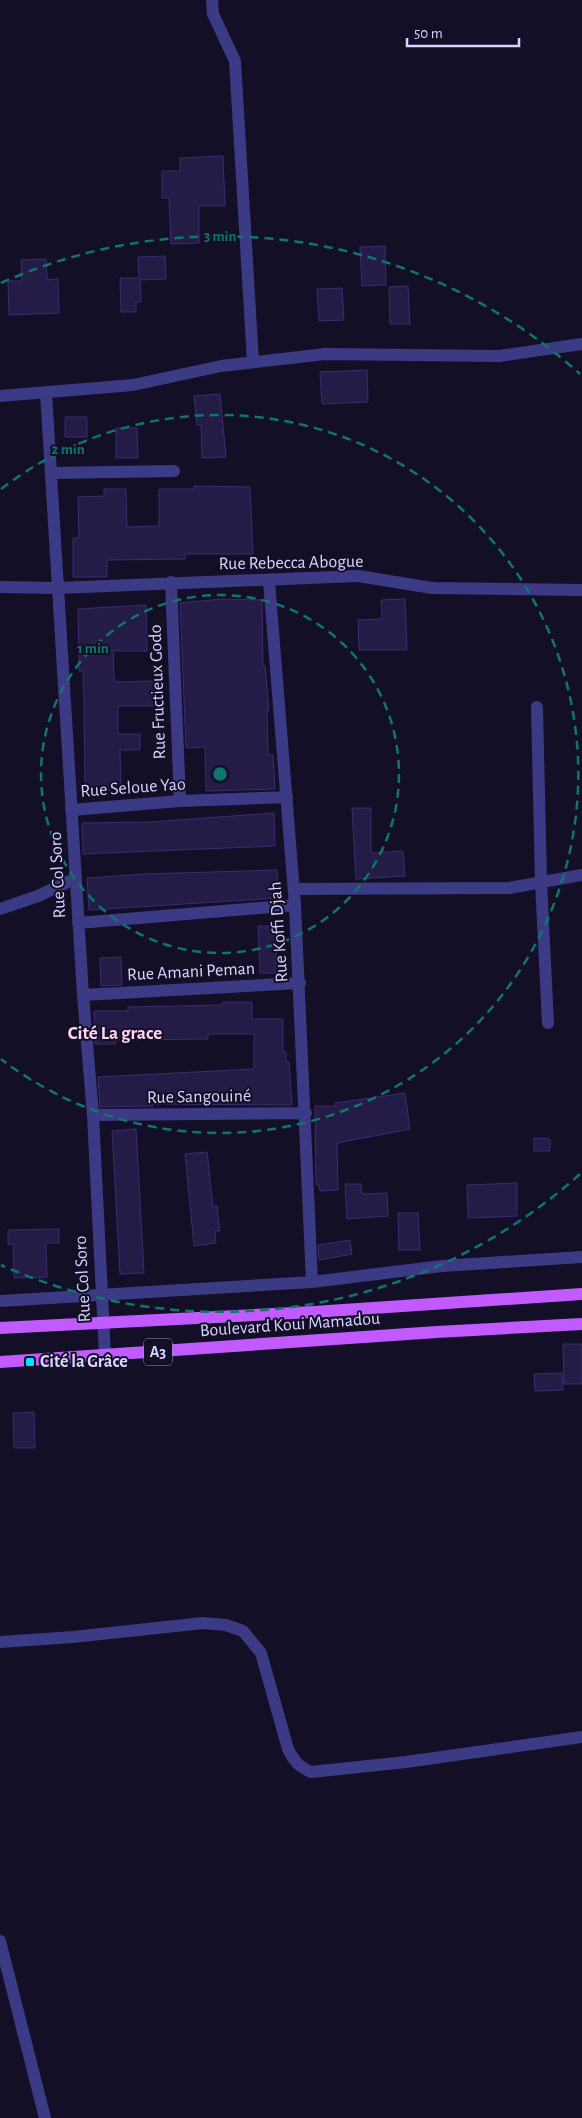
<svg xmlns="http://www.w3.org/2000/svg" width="582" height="2118" font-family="'Alegreya Sans',sans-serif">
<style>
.building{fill:#241b47;stroke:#3b2d73}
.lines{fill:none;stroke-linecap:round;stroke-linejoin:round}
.minor{stroke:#3d3a85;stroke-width:12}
.primary{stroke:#c25bff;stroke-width:12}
.ring{fill:none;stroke:#0f766e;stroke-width:2.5;stroke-dasharray:9 6}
.poi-dot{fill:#00e5ff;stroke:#130f26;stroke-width:2}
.labels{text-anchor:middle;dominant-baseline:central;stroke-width:4;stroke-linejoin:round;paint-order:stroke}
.shield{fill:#130f26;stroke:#9e99be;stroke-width:1}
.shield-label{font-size:16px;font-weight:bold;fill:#d9d4ff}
.street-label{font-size:18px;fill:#d9d4ff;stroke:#130f26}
.poi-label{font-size:18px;font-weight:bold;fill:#d9d4ff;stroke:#130f26;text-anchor:start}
.neighbourhood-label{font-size:19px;font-weight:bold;fill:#ffd6f0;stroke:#130f26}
.centre{fill:#0f766e;stroke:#130f26;stroke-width:2.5}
.ring-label{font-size:15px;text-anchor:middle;font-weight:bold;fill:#0f766e;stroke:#130f26;stroke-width:4;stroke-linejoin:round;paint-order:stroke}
</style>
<rect width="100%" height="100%" fill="#130f26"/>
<path class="building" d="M 223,156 L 225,206 L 199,206 L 199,243 L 171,244 L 169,198 L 162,198 L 162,171 L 180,171 L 180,158 Z
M 385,246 L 386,285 L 362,286 L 360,247 Z
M 165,256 L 166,279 L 140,280 L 141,302 L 136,302 L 136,312 L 121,312 L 120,278 L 139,278 L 138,257 Z
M 46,259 L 47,280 L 58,279 L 59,313 L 9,315 L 8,281 L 22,281 L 21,260 Z
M 408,286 L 410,324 L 390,324 L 389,287 Z
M 342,288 L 344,320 L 319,321 L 317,289 Z
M 367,370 L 368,402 L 322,404 L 320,372 Z
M 220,394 L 226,457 L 202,458 L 201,425 L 197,425 L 194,396 Z
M 65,417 L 87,417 L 87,437 L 65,437 Z
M 116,428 L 137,428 L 138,458 L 116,458 Z
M 194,486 L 250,487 L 253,554 L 185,554 L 185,559 L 107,560 L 107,577 L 73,577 L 73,538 L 79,538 L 78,497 L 104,496 L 104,489 L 126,489 L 127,527 L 159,526 L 159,489 L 194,489 Z
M 223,599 L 262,600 L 263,666 L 265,666 L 269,710 L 267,710 L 268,755 L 273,755 L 275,789 L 206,791 L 205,747 L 186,748 L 180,603 Z
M 405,599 L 407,650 L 359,650 L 358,620 L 382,619 L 381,600 Z
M 146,605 L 147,651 L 113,651 L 114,676 L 115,682 L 156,681 L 156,706 L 118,706 L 118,734 L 140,734 L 140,750 L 120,750 L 121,790 L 85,791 L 84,699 L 83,671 L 79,671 L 78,609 Z
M 352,808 L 371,808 L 371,853 L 403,851 L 405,876 L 356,879 Z
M 274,813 L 275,846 L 83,854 L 82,823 L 150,822 Z
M 277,870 L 279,898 L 89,910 L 87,878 L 145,874 Z
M 258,926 L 276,926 L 276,973 L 260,973 Z
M 121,957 L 122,985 L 101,986 L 100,958 Z
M 223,1002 L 252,1002 L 252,1019 L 283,1019 L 283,1052 L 286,1052 L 286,1062 L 289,1062 L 292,1105 L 153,1104 L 153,1106 L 100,1107 L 98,1077 L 254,1069 L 254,1034 L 208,1034 L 208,1039 L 116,1040 L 116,1044 L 95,1044 L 94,1011 L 128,1011 L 128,1007 L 223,1005 Z
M 405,1093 L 410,1129 L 337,1143 L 338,1190 L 320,1191 L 319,1185 L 316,1185 L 315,1106 L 336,1106 L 335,1103 Z
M 136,1129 L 144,1273 L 120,1274 L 112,1131 Z
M 534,1138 L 550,1139 L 550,1151 L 534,1151 Z
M 207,1152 L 213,1207 L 217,1206 L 220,1231 L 215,1231 L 216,1243 L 194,1246 L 185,1154 Z
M 517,1183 L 517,1216 L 468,1218 L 467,1185 Z
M 345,1184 L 361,1184 L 362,1194 L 387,1193 L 388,1216 L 347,1219 Z
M 398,1213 L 418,1213 L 420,1250 L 399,1250 Z
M 59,1229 L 59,1243 L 46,1243 L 47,1277 L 14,1278 L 13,1244 L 8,1245 L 8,1230 Z
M 350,1240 L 352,1254 L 319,1260 L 318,1245 Z
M 563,1344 L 582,1344 L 582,1384 L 564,1384 Z
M 562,1373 L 563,1390 L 535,1391 L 534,1374 Z
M 34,1412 L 35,1448 L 14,1448 L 13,1413 Z"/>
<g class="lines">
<path class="minor" d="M 212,0 L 213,14 L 235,61 L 253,362
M 46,393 L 83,995 L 93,1115 L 105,1355
M 0,396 L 133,385 L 221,366 L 325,354 L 499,356 L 582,344
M 51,473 L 174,471
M 269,581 L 295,905 L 312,1282
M 171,582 L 180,801
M 0,587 L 58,588 L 358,576 L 432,588 L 582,590
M 537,707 L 541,882 L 548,1023
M 71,810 L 180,801 L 287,797
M 294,889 L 509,888 L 582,875
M 0,909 L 38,896 L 76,878
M 78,923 L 295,905
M 83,995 L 300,983
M 93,1115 L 306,1113
M 0,1301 L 312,1282 L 442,1266 L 582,1257
M 0,1642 L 73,1637 L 203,1623 L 226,1625 L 243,1631 L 261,1653 L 288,1749 C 294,1761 299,1767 311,1772 L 406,1762 L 582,1737
M 0,1941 L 45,2118"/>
<path class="primary" d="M 0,1328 L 314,1312 L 582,1294
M 0,1362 L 437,1332 L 582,1324"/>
</g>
<g class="ring">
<circle cx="220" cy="774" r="179"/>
<path d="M1 489A359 359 0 1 1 1 1059"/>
<path d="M580 1174A538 538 0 0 1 1 1265M1 283A538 538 0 0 1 580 374"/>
</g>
<rect class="poi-dot" x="25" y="1357" width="10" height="10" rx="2.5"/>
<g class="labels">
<rect class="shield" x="144" y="1338.5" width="28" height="27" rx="4"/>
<g class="shield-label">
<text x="158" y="1352">A3</text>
</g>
<g class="street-label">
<text transform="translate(291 563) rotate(-1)">Rue Rebecca Abogue</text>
<text transform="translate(158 692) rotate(-92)">Rue Fructieux Godo</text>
<text transform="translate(133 788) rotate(-4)">Rue Seloue Yao</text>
<text transform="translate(58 875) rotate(-93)">Rue Col Soro</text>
<text transform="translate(279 932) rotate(-94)">Rue Koffi Djah</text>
<text transform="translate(191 972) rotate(-3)">Rue Amani Peman</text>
<text transform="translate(199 1097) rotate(-1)">Rue Sangouiné</text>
<text transform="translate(83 1279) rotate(-93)">Rue Col Soro</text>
<text transform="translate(290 1325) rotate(-4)">Boulevard Koui Mamadou</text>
</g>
<g class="poi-label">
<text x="40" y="1362">Cité la Grâce</text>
</g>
<g class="neighbourhood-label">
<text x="115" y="1033">Cité La grace</text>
</g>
</g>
<circle cx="220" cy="774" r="8" class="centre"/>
<g class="ring-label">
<text x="220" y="241">3 min</text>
<text x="68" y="454">2 min</text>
<text x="93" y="653">1 min</text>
</g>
<path d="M407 38v8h112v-8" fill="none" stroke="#d9d4ff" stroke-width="2.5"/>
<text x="414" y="38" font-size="15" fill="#d9d4ff" stroke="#130f26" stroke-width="4" paint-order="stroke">50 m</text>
</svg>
